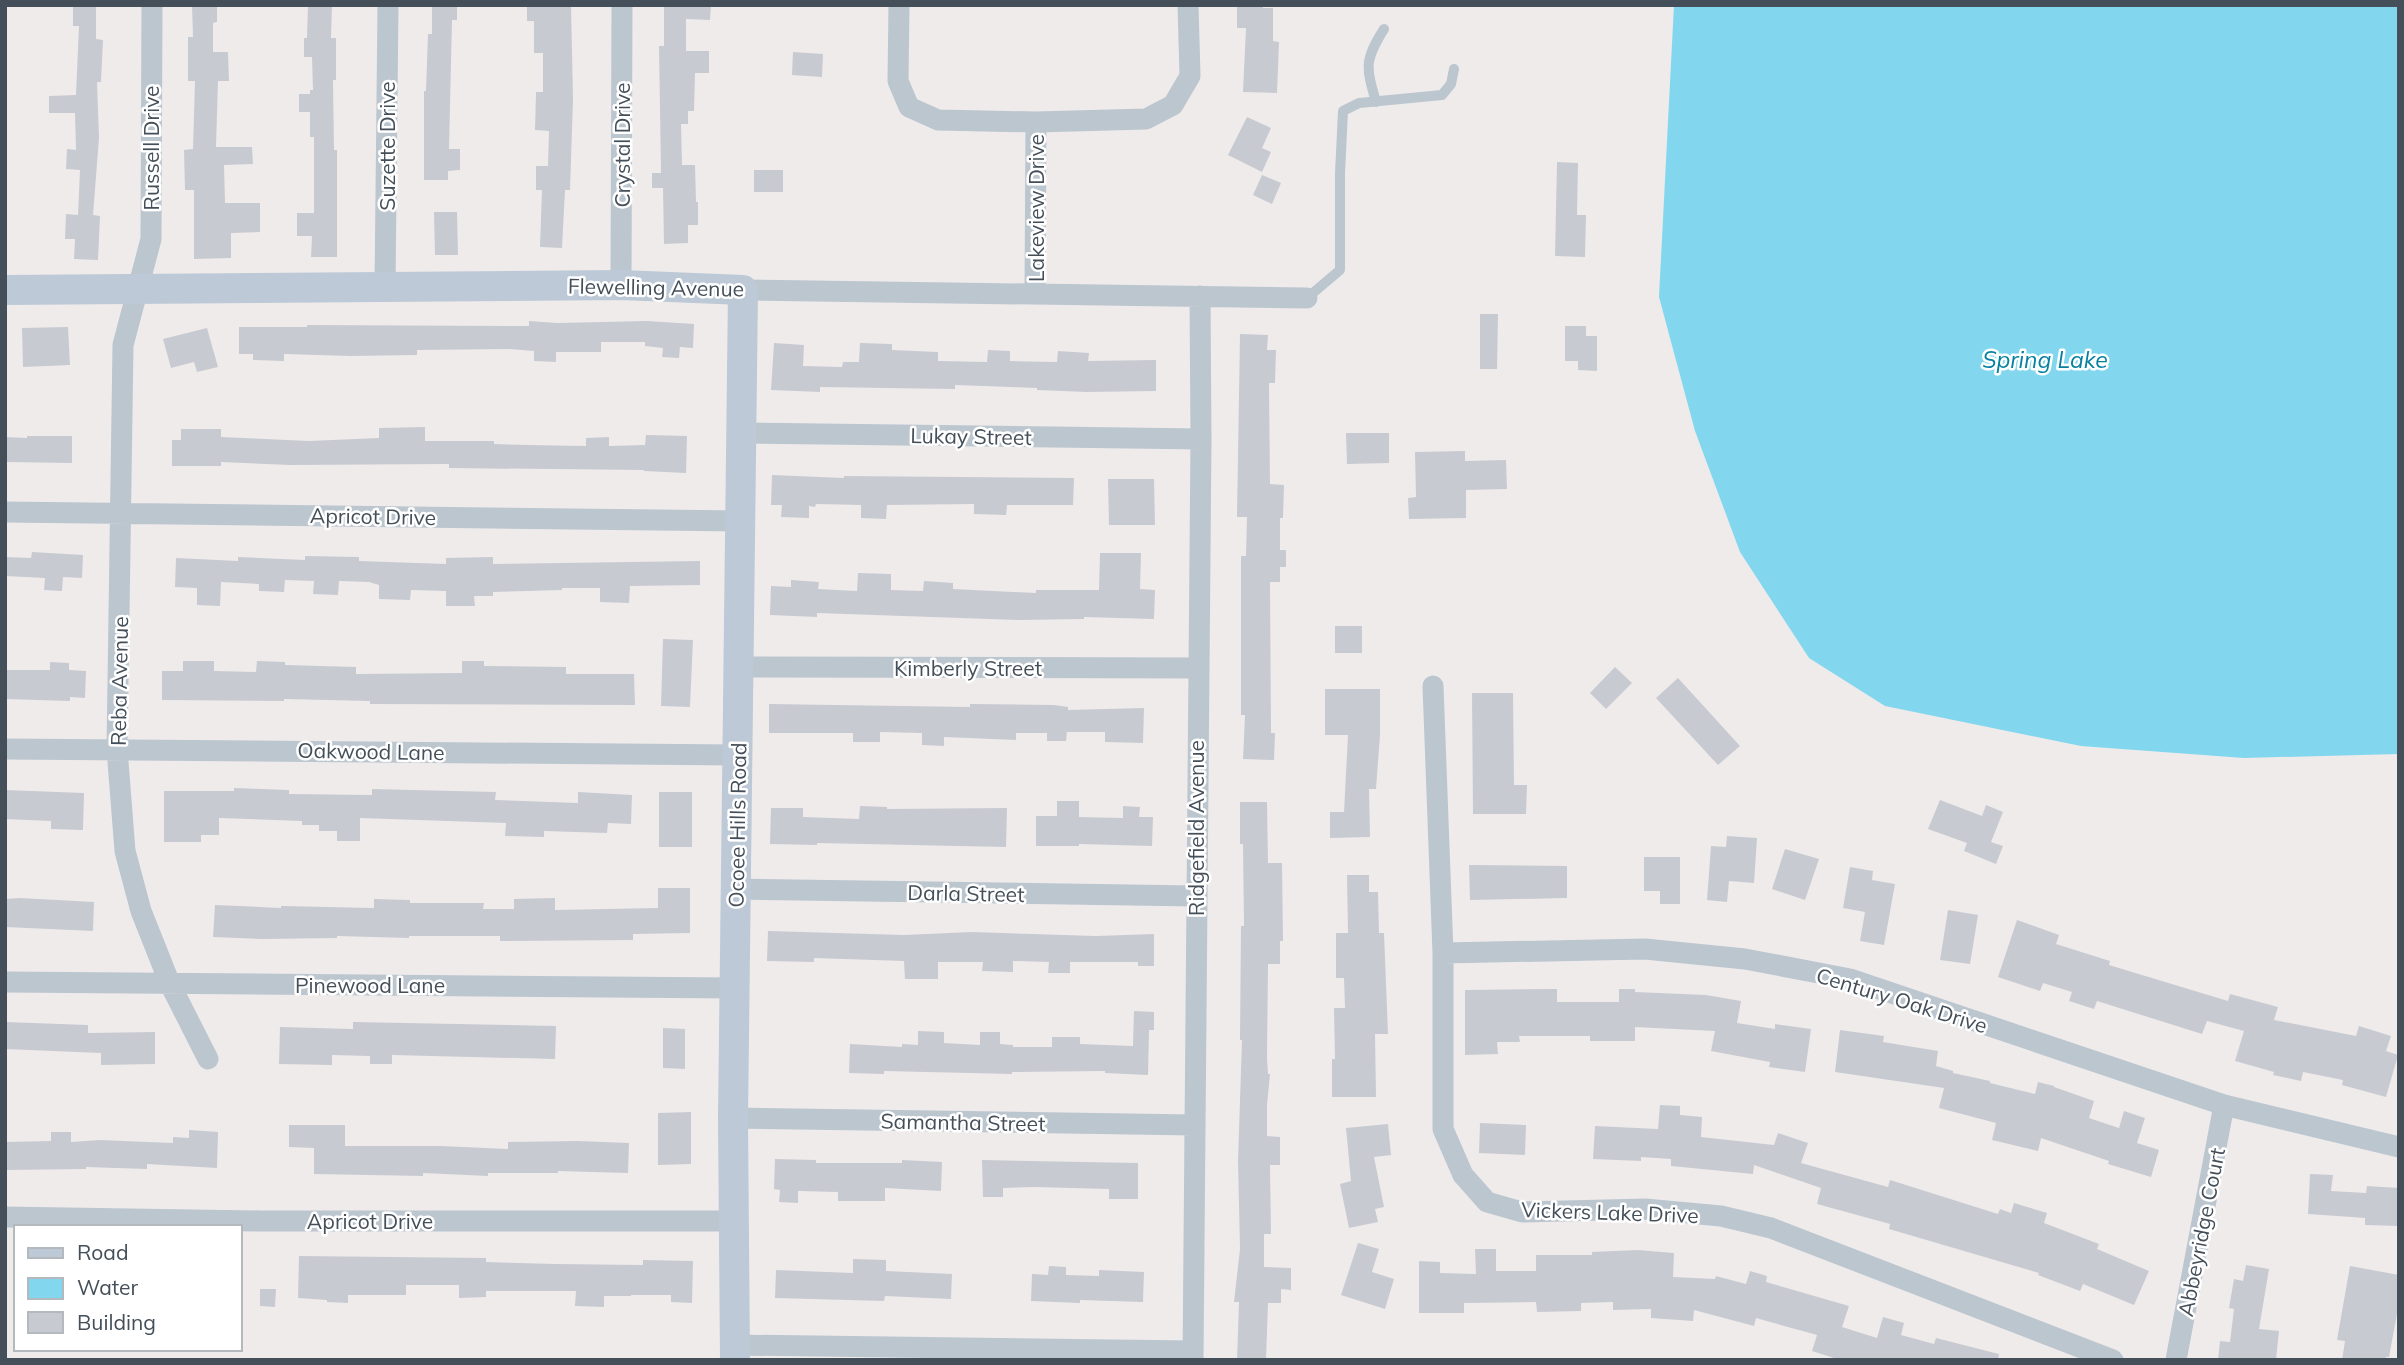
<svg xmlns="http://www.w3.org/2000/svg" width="2404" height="1365" font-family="Mulish,sans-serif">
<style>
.water{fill:#82d7ee}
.building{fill:#c8cad1}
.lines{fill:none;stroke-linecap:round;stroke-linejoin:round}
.lane{stroke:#bcc6cf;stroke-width:10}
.street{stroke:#bcc6cf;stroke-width:21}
.secondary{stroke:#bdc9d6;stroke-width:30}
.labels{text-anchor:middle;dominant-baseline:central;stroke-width:5;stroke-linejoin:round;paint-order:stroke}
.street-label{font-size:21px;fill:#444f59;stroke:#fff}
.water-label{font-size:23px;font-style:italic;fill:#0881a1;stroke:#fff}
</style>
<rect width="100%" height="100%" fill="#efebeb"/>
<path class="water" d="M 1674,5 L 2399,5 L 2399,754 L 2244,758 L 2081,746 L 1885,706 L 1809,658 L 1740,552 L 1695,431 L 1659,297 Z"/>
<path class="building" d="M 73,5 L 96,5 L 96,39 L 103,40 L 101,82 L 97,82 L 99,138 L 93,215 L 100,216 L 98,260 L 74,259 L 75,239 L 65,239 L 66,214 L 78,215 L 80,170 L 66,169 L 67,149 L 76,150 L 75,113 L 49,113 L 49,96 L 76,95 L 79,26 L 73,26 Z
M 192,5 L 217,5 L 217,22 L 213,23 L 213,52 L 228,52 L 229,81 L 218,81 L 216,147 L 252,147 L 253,164 L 224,165 L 225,203 L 260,203 L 260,232 L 231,233 L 231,258 L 194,259 L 194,190 L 185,190 L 184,150 L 193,149 L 195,81 L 188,81 L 188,37 L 193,37 Z
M 308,5 L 332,5 L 331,38 L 336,38 L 336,80 L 333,80 L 334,150 L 337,150 L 337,257 L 311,257 L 312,236 L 297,236 L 297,213 L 314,213 L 314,137 L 310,137 L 310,112 L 299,112 L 299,94 L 310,94 L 310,90 L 313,90 L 312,57 L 304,57 L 304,38 L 307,38 Z
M 432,5 L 457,5 L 457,20 L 452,20 L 449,149 L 460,149 L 460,170 L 448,171 L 448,180 L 424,180 L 424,91 L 426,91 L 428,34 L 432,34 Z
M 527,5 L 571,5 L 573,99 L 570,190 L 565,190 L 562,248 L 540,247 L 542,190 L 536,190 L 536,166 L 548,166 L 549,131 L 535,130 L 536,92 L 543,92 L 543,53 L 534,53 L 534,21 L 527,21 Z
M 664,5 L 711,5 L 710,20 L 686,19 L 686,51 L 709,51 L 709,73 L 695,73 L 694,111 L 688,111 L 688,124 L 681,124 L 682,165 L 695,165 L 696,202 L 698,202 L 698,225 L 688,225 L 688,243 L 664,244 L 663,188 L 652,188 L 652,173 L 661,173 L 659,46 L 664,46 Z
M 1237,5 L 1263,5 L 1263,8 L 1273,8 L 1273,41 L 1279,42 L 1277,93 L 1243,92 L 1246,28 L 1237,28 Z
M 793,52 L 823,54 L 822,77 L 792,75 Z
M 1247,117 L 1271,128 L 1262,148 L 1271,152 L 1262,172 L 1228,155 Z
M 1557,162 L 1578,163 L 1577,215 L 1586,215 L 1585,257 L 1555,256 Z
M 754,170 L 783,170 L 783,192 L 754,192 Z
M 1262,175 L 1281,183 L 1272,204 L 1253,195 Z
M 434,212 L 457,212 L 458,255 L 435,255 Z
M 1480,314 L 1498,314 L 1497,369 L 1480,369 Z
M 529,321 L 557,323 L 647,321 L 694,324 L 693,348 L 680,347 L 679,358 L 662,357 L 663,348 L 645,346 L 645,342 L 601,342 L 601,352 L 556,352 L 556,362 L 534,361 L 534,351 L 509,349 L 417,350 L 417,355 L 350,356 L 284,354 L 284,361 L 253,360 L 253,354 L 239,354 L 239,327 L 307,327 L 307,325 L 529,326 Z
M 1565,326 L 1586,326 L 1586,336 L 1597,336 L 1597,371 L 1578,370 L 1578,361 L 1565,361 Z
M 68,327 L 70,365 L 23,367 L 22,328 Z
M 207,328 L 218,367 L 197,372 L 194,362 L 171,368 L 163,339 Z
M 1240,334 L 1268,335 L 1267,350 L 1276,350 L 1275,383 L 1269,383 L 1270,484 L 1284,485 L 1283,518 L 1280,518 L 1280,550 L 1286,550 L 1286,567 L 1280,567 L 1280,582 L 1270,582 L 1271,733 L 1275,733 L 1274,760 L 1243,759 L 1245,715 L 1241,715 L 1241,556 L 1246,556 L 1247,517 L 1237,517 Z
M 774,343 L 804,345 L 803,366 L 842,367 L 843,362 L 859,362 L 860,343 L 892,344 L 892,350 L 938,352 L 938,361 L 987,362 L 988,350 L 1010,351 L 1010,361 L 1057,362 L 1058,351 L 1089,353 L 1088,361 L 1156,360 L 1156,391 L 1087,392 L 1037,390 L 1037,388 L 955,385 L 955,389 L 820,387 L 820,392 L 771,390 Z
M 425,427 L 425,441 L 494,441 L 494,444 L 529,445 L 586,446 L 586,438 L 609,437 L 609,446 L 645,445 L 646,435 L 687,436 L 686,473 L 644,471 L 644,470 L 449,468 L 449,464 L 290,465 L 221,462 L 221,466 L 172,466 L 172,440 L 181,440 L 181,429 L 221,429 L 221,437 L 309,441 L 379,438 L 379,428 Z
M 1346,433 L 1389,433 L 1389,463 L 1347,464 Z
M 27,436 L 72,436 L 72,463 L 5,462 L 5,437 L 27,438 Z
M 1465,451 L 1465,461 L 1506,460 L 1507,489 L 1466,490 L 1466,518 L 1409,519 L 1408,498 L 1416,497 L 1415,452 Z
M 772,475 L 844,478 L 844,476 L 1074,478 L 1073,505 L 1007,505 L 1006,515 L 974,514 L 974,504 L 887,505 L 886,519 L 861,518 L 861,505 L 816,504 L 815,507 L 809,506 L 809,518 L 781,517 L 782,505 L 771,505 Z
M 1108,479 L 1154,479 L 1155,525 L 1109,525 Z
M 32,552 L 83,555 L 82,578 L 63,577 L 62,591 L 44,590 L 45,578 L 5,576 L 5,557 L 31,558 Z
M 1100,553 L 1141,553 L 1140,589 L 1155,590 L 1154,619 L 1084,617 L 1084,619 L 1019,620 L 817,613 L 817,617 L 770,615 L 771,586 L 791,587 L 791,580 L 819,582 L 818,589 L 857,591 L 858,573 L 891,574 L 891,590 L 923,591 L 924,581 L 953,583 L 953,589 L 1036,593 L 1036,590 L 1099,590 Z
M 305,556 L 359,557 L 359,561 L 446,564 L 446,558 L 493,557 L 493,564 L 700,561 L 700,585 L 630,586 L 629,603 L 600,602 L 600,588 L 562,588 L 562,590 L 493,592 L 493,596 L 474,596 L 475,606 L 446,606 L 446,591 L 411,590 L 410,600 L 379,599 L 379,585 L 369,582 L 339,581 L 338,595 L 313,594 L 314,581 L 285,580 L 284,592 L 259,591 L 259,584 L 221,582 L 220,606 L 197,605 L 197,588 L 175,587 L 176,558 L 238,561 L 238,557 L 305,560 Z
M 1335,626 L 1362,626 L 1362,653 L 1335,653 Z
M 663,639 L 693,640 L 690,707 L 661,706 Z
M 183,661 L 214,661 L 214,671 L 256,672 L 257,661 L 285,662 L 285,665 L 356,667 L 356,674 L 462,673 L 462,661 L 484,661 L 484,666 L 566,667 L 566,674 L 634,674 L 635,705 L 370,704 L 370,701 L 284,699 L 284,701 L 162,700 L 162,671 L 183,671 Z
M 50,662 L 69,663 L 69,670 L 86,671 L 85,698 L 70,697 L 70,701 L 5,699 L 5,670 L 50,670 Z
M 1615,667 L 1632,683 L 1606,709 L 1590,693 Z
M 1678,678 L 1740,746 L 1718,765 L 1656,698 Z
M 1325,689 L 1380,689 L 1380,735 L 1376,789 L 1369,789 L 1370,837 L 1330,838 L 1330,812 L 1344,812 L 1348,735 L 1325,735 Z
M 1472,693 L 1513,693 L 1514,785 L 1527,785 L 1526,814 L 1473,814 Z
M 769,704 L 970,707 L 970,704 L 1054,705 L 1068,707 L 1068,710 L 1144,708 L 1143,743 L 1105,742 L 1105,732 L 1067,732 L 1066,741 L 1047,741 L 1047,733 L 1016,733 L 1016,740 L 944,737 L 944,746 L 922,745 L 922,733 L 880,732 L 880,742 L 853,742 L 853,733 L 769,733 Z
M 234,788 L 289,790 L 289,794 L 372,795 L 372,789 L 496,792 L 495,800 L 578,803 L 578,792 L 632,795 L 631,824 L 608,823 L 607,833 L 544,831 L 544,837 L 505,836 L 506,823 L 360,818 L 360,841 L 337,841 L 337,831 L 319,831 L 319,825 L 302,825 L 302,821 L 219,818 L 219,835 L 201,835 L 201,842 L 164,842 L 164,791 L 234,791 Z
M 5,790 L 84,793 L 83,830 L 51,829 L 51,821 L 5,819 Z
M 659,792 L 692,792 L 692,847 L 659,847 Z
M 1940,800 L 1982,816 L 1986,805 L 2003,812 L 1991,842 L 2003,846 L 1996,864 L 1964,851 L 1967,843 L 1928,829 Z
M 1057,801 L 1079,801 L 1079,817 L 1123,818 L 1123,806 L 1140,807 L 1139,817 L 1153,817 L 1152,846 L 1079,844 L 1079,846 L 1036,846 L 1036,816 L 1057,816 Z
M 1240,802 L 1267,802 L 1268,863 L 1282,863 L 1283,941 L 1280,941 L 1280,964 L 1268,964 L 1267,1058 L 1268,1074 L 1270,1074 L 1267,1105 L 1267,1136 L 1280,1137 L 1280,1165 L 1270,1165 L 1271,1234 L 1264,1234 L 1264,1267 L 1291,1268 L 1291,1290 L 1281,1289 L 1281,1303 L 1268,1303 L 1266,1360 L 1237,1360 L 1239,1302 L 1234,1302 L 1240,1249 L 1238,1161 L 1242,1040 L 1240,1040 L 1241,926 L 1244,926 L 1243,844 L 1240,844 Z
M 860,806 L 887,807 L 887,809 L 1007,808 L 1006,847 L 817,843 L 817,845 L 770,844 L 771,808 L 803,808 L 803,817 L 859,819 Z
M 1727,836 L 1757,838 L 1754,883 L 1729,881 L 1727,902 L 1707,900 L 1711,846 L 1726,847 Z
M 1785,849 L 1819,859 L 1805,900 L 1772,889 Z
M 1644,857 L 1680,857 L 1680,904 L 1660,904 L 1660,891 L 1644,891 Z
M 1469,865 L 1567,866 L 1567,898 L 1470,900 Z
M 1850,867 L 1873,871 L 1872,880 L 1895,884 L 1884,945 L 1860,941 L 1865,912 L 1843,908 Z
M 1347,875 L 1369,875 L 1369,892 L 1378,892 L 1379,933 L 1384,933 L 1388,1034 L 1375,1034 L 1376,1097 L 1332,1097 L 1332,1059 L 1335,1059 L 1334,1008 L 1345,1008 L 1344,978 L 1336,978 L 1336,933 L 1348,933 Z
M 658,888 L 690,888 L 690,933 L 633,934 L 633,940 L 500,941 L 500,936 L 409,936 L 409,938 L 337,936 L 337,938 L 262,939 L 213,937 L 215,905 L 281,908 L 281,906 L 374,908 L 374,899 L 410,900 L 410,903 L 484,903 L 483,909 L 514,909 L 514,899 L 555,898 L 555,910 L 658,908 Z
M 20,898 L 94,902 L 93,931 L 5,927 L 5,899 Z
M 1948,910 L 1978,915 L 1970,964 L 1940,960 Z
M 2017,920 L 2059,935 L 2056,944 L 2110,961 L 2109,965 L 2228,1001 L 2230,994 L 2278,1007 L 2274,1020 L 2356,1036 L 2359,1026 L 2391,1036 L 2386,1051 L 2398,1055 L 2386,1097 L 2342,1085 L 2343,1080 L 2303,1072 L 2301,1081 L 2273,1075 L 2274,1072 L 2235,1061 L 2244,1031 L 2207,1021 L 2202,1034 L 2097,1001 L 2094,1009 L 2069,1001 L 2072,992 L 2043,983 L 2040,991 L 1998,977 Z
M 768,931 L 904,935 L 972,932 L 1096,936 L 1154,934 L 1154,966 L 1138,966 L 1138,962 L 1070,962 L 1070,973 L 1048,973 L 1049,962 L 1013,961 L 1013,972 L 982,971 L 983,962 L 938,962 L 938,979 L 905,979 L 904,961 L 814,958 L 814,962 L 767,961 Z
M 1557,989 L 1557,1002 L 1619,1002 L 1619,989 L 1635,989 L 1635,992 L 1706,995 L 1741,1001 L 1737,1023 L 1775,1029 L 1775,1024 L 1811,1029 L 1805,1072 L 1769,1067 L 1770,1062 L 1711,1051 L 1715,1031 L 1635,1027 L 1635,1041 L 1590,1041 L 1590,1036 L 1519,1036 L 1520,1042 L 1497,1042 L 1498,1054 L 1465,1055 L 1465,990 Z
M 1134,1011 L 1154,1012 L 1154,1030 L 1149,1030 L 1148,1075 L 1105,1073 L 1105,1071 L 1012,1072 L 1012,1074 L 884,1071 L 884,1074 L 849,1073 L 850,1044 L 902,1047 L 902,1044 L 918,1045 L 918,1031 L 944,1032 L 944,1043 L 980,1045 L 980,1032 L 1000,1032 L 1000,1044 L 1013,1045 L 1013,1047 L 1052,1047 L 1052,1037 L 1080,1037 L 1080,1044 L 1133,1046 Z
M 5,1022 L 88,1025 L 88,1033 L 155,1032 L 155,1064 L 101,1065 L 101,1053 L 5,1049 Z
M 353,1022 L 556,1026 L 555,1059 L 392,1055 L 392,1064 L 370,1064 L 370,1056 L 332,1055 L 332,1065 L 279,1064 L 280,1027 L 353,1029 Z
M 663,1028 L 685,1029 L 685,1069 L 663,1068 Z
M 1840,1030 L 1884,1036 L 1883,1042 L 1938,1051 L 1936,1066 L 1953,1071 L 1953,1073 L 1990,1081 L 1990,1083 L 2035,1094 L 2038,1082 L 2054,1086 L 2054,1087 L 2094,1101 L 2089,1118 L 2119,1128 L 2124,1111 L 2145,1118 L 2137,1143 L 2159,1150 L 2151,1177 L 2108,1164 L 2109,1161 L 2041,1138 L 2038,1151 L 1992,1140 L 1996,1123 L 1939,1108 L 1944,1088 L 1835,1072 Z
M 1660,1105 L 1680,1106 L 1680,1115 L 1702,1117 L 1701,1137 L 1774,1145 L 1778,1133 L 1808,1143 L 1801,1163 L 1888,1187 L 1890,1180 L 1998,1214 L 2000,1209 L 2011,1213 L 2014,1203 L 2047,1213 L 2044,1223 L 2099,1244 L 2097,1249 L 2149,1271 L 2134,1305 L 2083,1284 L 2080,1291 L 2038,1275 L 2039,1273 L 1889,1229 L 1890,1224 L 1817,1204 L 1821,1188 L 1754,1165 L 1753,1174 L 1671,1166 L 1671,1159 L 1641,1157 L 1641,1161 L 1593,1159 L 1595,1126 L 1658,1129 Z
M 691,1112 L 691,1164 L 658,1165 L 658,1113 Z
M 1480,1123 L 1526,1125 L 1525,1155 L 1479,1153 Z
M 1388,1124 L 1391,1155 L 1374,1157 L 1384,1207 L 1375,1209 L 1378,1222 L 1349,1228 L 1340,1184 L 1351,1181 L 1346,1128 Z
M 289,1125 L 345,1125 L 345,1146 L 441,1146 L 508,1149 L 508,1142 L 578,1141 L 629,1143 L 628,1173 L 558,1171 L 558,1173 L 488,1173 L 488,1176 L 423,1173 L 423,1176 L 314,1174 L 314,1148 L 289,1147 Z
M 189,1130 L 218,1132 L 217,1168 L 147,1164 L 147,1169 L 86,1167 L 86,1169 L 5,1170 L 5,1142 L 51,1141 L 51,1132 L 71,1132 L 71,1142 L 100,1140 L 173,1143 L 173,1137 L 189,1138 Z
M 775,1159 L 816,1160 L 816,1163 L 902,1163 L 902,1160 L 942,1162 L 941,1191 L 885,1188 L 885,1201 L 838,1201 L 838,1192 L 798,1191 L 798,1203 L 779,1202 L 780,1190 L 774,1189 Z
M 982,1160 L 1138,1163 L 1138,1199 L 1109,1199 L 1109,1189 L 1034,1187 L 1003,1188 L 1003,1197 L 983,1197 Z
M 2310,1174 L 2333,1175 L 2331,1191 L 2366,1193 L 2367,1186 L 2399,1188 L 2399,1226 L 2365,1225 L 2365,1218 L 2308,1214 Z
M 1358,1243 L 1379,1249 L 1372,1272 L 1394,1279 L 1385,1309 L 1341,1295 Z
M 1475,1249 L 1496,1249 L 1496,1271 L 1536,1271 L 1536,1255 L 1592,1255 L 1592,1252 L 1638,1250 L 1674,1253 L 1673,1277 L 1715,1279 L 1716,1276 L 1746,1284 L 1750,1271 L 1767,1276 L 1766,1282 L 1849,1306 L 1842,1327 L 1877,1338 L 1883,1317 L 1904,1323 L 1901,1335 L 1934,1344 L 1936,1338 L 1999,1354 L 1998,1360 L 1840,1360 L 1812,1351 L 1817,1335 L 1756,1318 L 1754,1326 L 1694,1310 L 1693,1321 L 1651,1318 L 1651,1309 L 1613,1310 L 1613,1302 L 1581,1303 L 1581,1311 L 1537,1312 L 1536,1302 L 1464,1303 L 1464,1313 L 1419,1313 L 1419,1261 L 1440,1262 L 1440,1273 L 1476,1274 Z
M 299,1256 L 486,1258 L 486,1262 L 556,1264 L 643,1265 L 643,1260 L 693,1261 L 692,1303 L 671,1302 L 671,1295 L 631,1295 L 631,1296 L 604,1296 L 604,1307 L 575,1306 L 576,1291 L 486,1291 L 486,1297 L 459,1298 L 459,1285 L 406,1285 L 406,1295 L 348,1295 L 348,1303 L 327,1302 L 327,1300 L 298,1298 Z
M 853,1259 L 886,1260 L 886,1271 L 952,1274 L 951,1299 L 885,1296 L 884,1301 L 775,1298 L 776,1270 L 853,1273 Z
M 2246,1265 L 2269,1269 L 2259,1329 L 2279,1331 L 2276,1360 L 2218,1360 L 2220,1341 L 2230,1342 L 2234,1309 L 2229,1308 L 2234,1279 L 2243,1281 Z
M 1049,1266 L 1066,1267 L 1066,1275 L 1099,1276 L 1099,1270 L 1144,1272 L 1143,1302 L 1080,1300 L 1080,1303 L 1031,1301 L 1032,1274 L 1048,1275 Z
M 2350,1266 L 2399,1275 L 2399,1303 L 2389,1357 L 2386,1357 L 2385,1360 L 2342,1360 L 2345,1341 L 2337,1340 Z
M 260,1289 L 276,1289 L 275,1307 L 260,1306 Z"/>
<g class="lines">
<path class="lane" d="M 1376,102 C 1366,67 1364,61 1384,29
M 1307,298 L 1340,270 L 1340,173 L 1343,111 L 1359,103 L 1442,95 L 1451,84 L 1454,69"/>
<path class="street" d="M 152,5 L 151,239 L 123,345 L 117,749 L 125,851 L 141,911 L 170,984 L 208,1059
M 899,5 L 898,81 L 909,107 L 938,120 L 1036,122 L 1146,119 L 1173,105 L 1190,76 L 1188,5
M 621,285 L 622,5
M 385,287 L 388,5
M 743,290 L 1307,298
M 1035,294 L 1036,122
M 742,433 L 1201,439
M 5,512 L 741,521
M 739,667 L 1198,668
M 1433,686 L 1443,953 L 1443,1129 L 1463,1175 L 1487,1202 L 1522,1212 L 1645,1209 L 1721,1216 L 1771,1228 L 2113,1360
M 5,749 L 737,755
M 736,889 L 1195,896
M 1443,953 L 1645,949 L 1745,959 L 1850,979 L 2224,1105 L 2399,1147
M 5,982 L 736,988
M 733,1118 L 1194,1125
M 5,1217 L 262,1221 L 734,1221
M 735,1345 L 1192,1351
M 1193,1360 L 1201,439 L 1200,296
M 2176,1360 L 2224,1105"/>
<path class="secondary" d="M 5,290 L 621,285 L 743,290 L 733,1118 L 735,1360"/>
</g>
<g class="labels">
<g class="street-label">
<text transform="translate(622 145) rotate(-90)">Crystal Drive</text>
<text transform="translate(387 146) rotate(-90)">Suzette Drive</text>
<text transform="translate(151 148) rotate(-90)">Russell Drive</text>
<text transform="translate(1036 208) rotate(-90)">Lakeview Drive</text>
<text transform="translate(656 287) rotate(1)">Flewelling Avenue</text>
<text transform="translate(971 436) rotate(1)">Lukay Street</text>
<text transform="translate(373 516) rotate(1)">Apricot Drive</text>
<text x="968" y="668">Kimberly Street</text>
<text transform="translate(119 681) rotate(-89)">Reba Avenue</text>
<text transform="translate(371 751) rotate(1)">Oakwood Lane</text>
<text transform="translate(737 825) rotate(-89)">Ocoee Hills Road</text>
<text transform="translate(1196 828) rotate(-90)">Ridgefield Avenue</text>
<text transform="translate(966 893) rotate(1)">Darla Street</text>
<text x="370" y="985">Pinewood Lane</text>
<text transform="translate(1902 1000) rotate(17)">Century Oak Drive</text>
<text transform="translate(963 1122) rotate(1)">Samantha Street</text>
<text transform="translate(1610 1212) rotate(2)">Vickers Lake Drive</text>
<text x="370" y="1221">Apricot Drive</text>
<text transform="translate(2201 1232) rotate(-79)">Abbeyridge Court</text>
</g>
<g class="water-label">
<text x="2045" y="359">Spring Lake</text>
</g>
</g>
<rect width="2404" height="1365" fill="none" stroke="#444f59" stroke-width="14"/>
<rect x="14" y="1225" width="228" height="126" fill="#ffffff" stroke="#b4b9bd" stroke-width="2"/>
<rect x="28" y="1248" width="35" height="10" fill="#bdc9d6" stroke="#b4b9bd" stroke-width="2"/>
<text x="77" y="1260" font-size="21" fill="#444f59">Road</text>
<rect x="28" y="1278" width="35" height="21" fill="#82d7ee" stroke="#b4b9bd" stroke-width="2"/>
<text x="77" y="1295" font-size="21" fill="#444f59">Water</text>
<rect x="28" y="1312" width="35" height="21" fill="#c8cad1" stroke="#b4b9bd" stroke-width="2"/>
<text x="77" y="1330" font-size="21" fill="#444f59">Building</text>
</svg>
